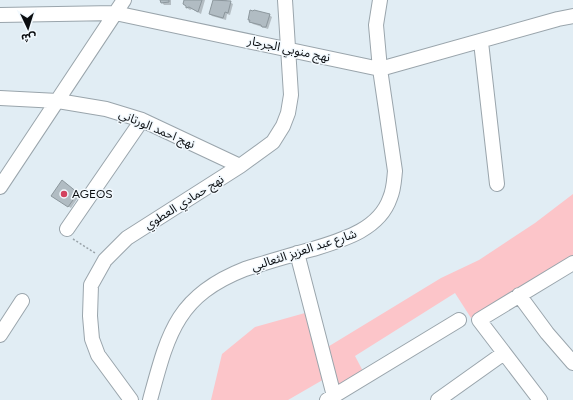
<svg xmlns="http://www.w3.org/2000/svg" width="573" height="400" font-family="Figtree,'Noto Sans Arabic',sans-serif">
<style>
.green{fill:#fcc5c9}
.shadow{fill:#0003}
.building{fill:#b1bcc3;stroke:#8c979d}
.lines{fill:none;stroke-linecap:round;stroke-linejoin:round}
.minor-casing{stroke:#9aa5ac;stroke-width:16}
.path{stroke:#99a2a8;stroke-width:1.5;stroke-dasharray:2 2;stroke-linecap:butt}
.minor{stroke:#fff;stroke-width:14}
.poi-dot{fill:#d3425f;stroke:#f2f9fe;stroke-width:1.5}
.labels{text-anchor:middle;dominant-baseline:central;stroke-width:3;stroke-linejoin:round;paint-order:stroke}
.street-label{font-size:12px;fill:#0b0e11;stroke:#f2f9fe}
.poi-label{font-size:12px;fill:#0b0e11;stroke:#f2f9fe;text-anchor:start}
</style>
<rect width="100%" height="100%" fill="#e1edf4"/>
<path class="green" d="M 573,194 L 573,257 L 471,318 L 455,293 L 355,356 L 365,375 L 338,389 L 333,374 L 288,400 L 211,400 L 222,354 L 255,327 L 305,313 L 326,348 L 441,278 L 479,260 L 535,223 Z"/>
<path class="shadow" d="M 160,0 L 171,0 L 171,5 L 164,5 Z
M 185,0 L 205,0 L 201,14 L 192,9 L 190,10 L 187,8 Z
M 214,0 L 226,0 L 233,4 L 230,15 L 227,14 L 226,20 L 212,16 L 210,14 Z
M 269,15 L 272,17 L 268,29 L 253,24 L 249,20 Z
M 77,194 L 79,196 L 71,208 L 55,198 Z"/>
<path class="building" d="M 160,0 L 169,0 L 169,2 L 161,3 Z
M 184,0 L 202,0 L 198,12 L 189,7 L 186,8 L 186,6 L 183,4 Z
M 213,0 L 231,1 L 228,13 L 225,12 L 223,18 L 209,14 Z
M 250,10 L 253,11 L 254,10 L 270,14 L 266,27 L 262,27 L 261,25 L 249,22 L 250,20 L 248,20 Z
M 62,180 L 78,193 L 68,207 L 51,196 Z"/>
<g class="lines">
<defs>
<path id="minor" d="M 0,15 L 115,13 L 380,69 L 558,19 L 573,16
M 481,42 L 497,184
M 0,98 L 58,101 L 106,109 L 142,120 L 240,166
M 0,187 L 124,0
M 67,229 L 142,120
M 297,253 L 334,396
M 519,295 L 547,333 L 573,363
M 0,335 L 22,301
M 131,400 L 98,355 L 92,339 L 90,316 L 91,285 L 105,260 L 127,238 L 240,166 L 273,142 L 283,126 L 288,113 L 291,95 L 285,0
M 150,400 C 168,334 176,296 245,269 C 268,262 290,255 313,249 C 342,240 379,230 390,198 C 394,189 394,180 395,171 L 380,69 L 376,25 L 380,0
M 327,400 L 459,320
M 438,400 L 504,353
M 540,400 L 479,320 L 573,263"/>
</defs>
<use href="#minor" class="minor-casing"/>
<path class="path" d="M 73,239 L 95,253"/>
<use href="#minor" class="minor"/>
</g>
<circle class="poi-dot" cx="64" cy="194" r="4"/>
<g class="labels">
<g class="street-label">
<text transform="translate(289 49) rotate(12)">نهج منوبي الجرجار</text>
<text transform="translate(157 129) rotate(23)">نهج احمد الورتاني</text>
<text transform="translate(184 202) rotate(-32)">نهج حمادي العطوي</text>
<text transform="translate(304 250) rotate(-18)">شارع عبد العزيز الثعالبي</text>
</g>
<g class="poi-label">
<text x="72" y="194">AGEOS</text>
</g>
</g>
<g transform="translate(28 28) rotate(176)" stroke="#f2f9fe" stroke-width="3" paint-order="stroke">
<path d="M0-3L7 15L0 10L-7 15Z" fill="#0b0e11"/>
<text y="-6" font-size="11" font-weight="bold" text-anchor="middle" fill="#0b0e11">ش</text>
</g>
</svg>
